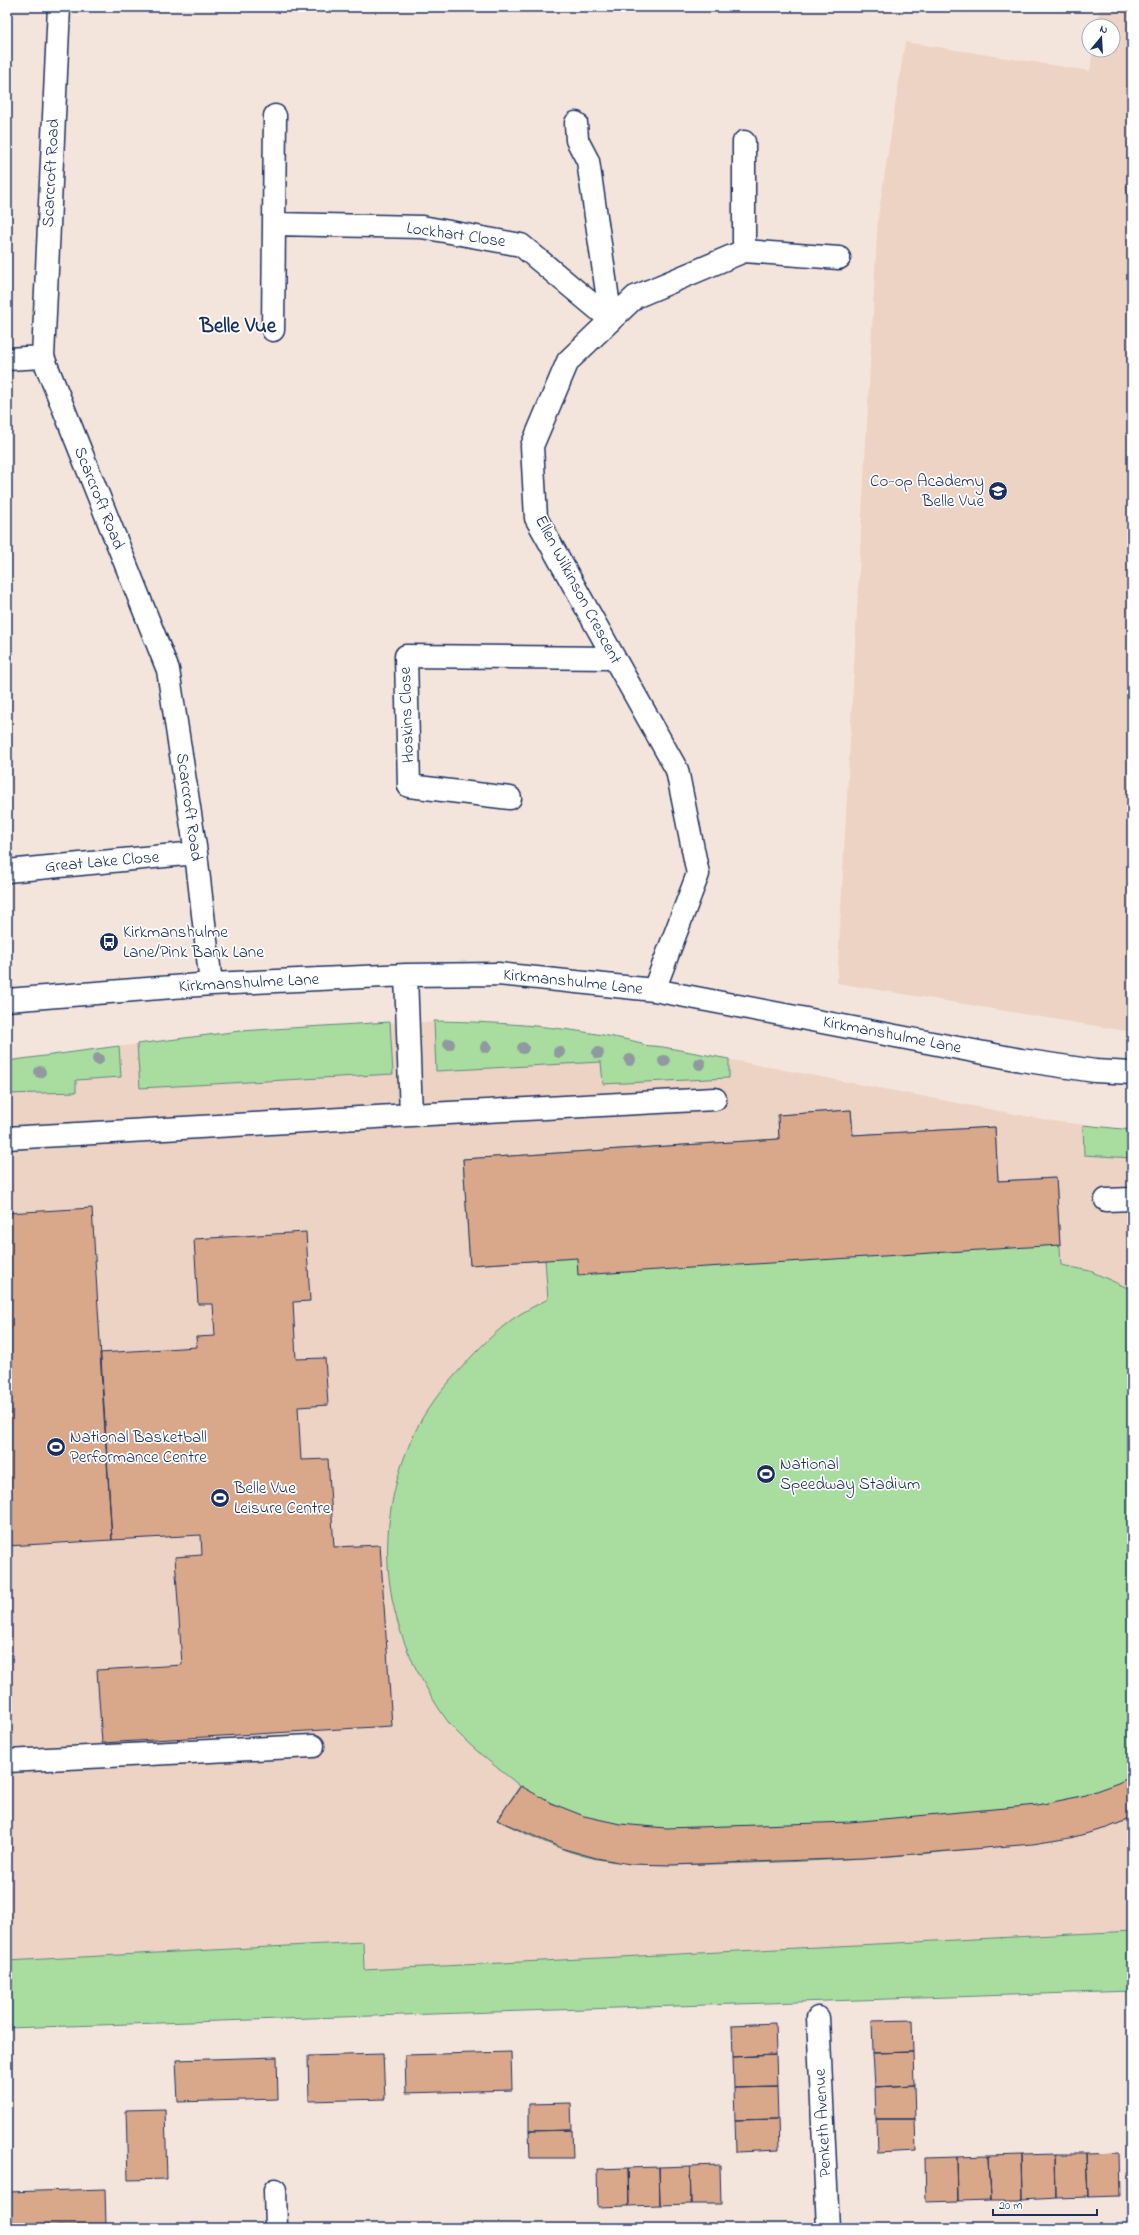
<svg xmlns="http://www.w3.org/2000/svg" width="1139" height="2235" font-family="'Indie Flower',sans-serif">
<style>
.built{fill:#ecd3c4}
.green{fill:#a8dd9f;stroke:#62867e}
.building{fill:#d9a88b;stroke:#1b2f5e}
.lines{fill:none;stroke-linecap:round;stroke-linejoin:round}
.minor-casing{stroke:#1b2f5e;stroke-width:25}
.minor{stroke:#fff;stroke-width:22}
.tree{fill:#9099a0}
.labels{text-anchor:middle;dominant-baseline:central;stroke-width:3.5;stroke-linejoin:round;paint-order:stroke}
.street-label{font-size:17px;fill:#1b2f5e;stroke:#fff}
.poi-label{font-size:17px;fill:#1b2f5e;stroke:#fff;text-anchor:start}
.district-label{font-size:21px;font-weight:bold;fill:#1b2f5e;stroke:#fff}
</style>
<rect width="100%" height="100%" fill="#f4e5dc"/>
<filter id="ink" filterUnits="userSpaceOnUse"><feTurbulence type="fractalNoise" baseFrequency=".025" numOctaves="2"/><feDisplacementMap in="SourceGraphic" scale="8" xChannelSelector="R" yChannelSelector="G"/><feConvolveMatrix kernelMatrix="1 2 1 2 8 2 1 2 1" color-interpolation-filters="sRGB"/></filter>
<g filter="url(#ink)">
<path class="built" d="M 7,7 L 12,7 L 11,29 L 7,30 Z
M 1100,7 L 1132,7 L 1132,1032 L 837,983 L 878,217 L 905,42 L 1090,71 L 1093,50 L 1113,50 L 1113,26 L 1097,26 Z
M 407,1022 L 532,1025 L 622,1038 L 642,1043 L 642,1045 L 701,1054 L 1052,1121 L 1132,1130 L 1132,1991 L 7,2028 L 7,1061 L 193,1037 L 218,1033 Z"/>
<path class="green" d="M 1132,185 L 1132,222 L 1126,186 Z
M 434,1021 C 504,1022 574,1027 642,1043 L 642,1045 L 663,1047 L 729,1059 L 729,1078 L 603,1084 L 601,1062 L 436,1071 Z
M 390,1022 L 393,1074 L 140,1088 L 137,1044 L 240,1031 Z
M 119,1046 L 121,1077 L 76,1080 L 76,1092 L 7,1094 L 7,1061 Z
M 851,1110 L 853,1135 L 995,1127 L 998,1181 L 1056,1178 L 1061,1265 L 1090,1271 L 1132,1290 L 1132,1818 C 1076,1841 1029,1843 970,1849 C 896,1857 821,1861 746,1863 C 697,1864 645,1868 597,1859 C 562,1852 529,1835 497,1820 L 520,1786 C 499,1769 475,1751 456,1731 C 442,1716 431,1696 421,1678 C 377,1599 377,1507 418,1426 C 429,1404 447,1384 463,1366 C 479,1348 495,1332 514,1318 C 524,1311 537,1305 548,1299 L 545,1260 L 470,1265 L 463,1159 L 779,1139 L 778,1115 Z
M 1083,1125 L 1132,1130 L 1132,1158 L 1084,1155 Z
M 1132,1931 L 1132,1991 L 7,2028 L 7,1961 L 363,1942 L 364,1970 Z"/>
<path class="building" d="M 851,1110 L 853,1135 L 995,1127 L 998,1181 L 1056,1178 L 1060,1245 L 578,1275 L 577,1258 L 470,1265 L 463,1159 L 779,1139 L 778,1115 Z
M 92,1208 L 112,1540 L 7,1546 L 7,1213 Z
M 306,1232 L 310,1301 L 293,1302 L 296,1359 L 325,1358 L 328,1405 L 298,1407 L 301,1460 L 328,1459 L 334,1547 L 380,1545 L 392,1726 L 102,1743 L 97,1670 L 182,1665 L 175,1557 L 202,1555 L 201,1535 L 112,1540 L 100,1353 L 197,1347 L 196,1337 L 215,1336 L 213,1304 L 198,1304 L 194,1239 Z
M 1132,1776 L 1132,1818 L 1107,1828 L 1070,1838 L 1033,1844 L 864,1858 L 671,1865 L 630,1864 L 596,1858 L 564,1849 L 497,1820 L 521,1786 L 551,1803 L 584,1816 L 620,1824 L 666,1828 L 850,1822 L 1038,1805 L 1082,1796 L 1118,1783 Z
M 912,2020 L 913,2052 L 873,2053 L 872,2021 Z
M 775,2023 L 776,2055 L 733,2057 L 732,2025 Z
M 511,2052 L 512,2090 L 406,2093 L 405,2055 Z
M 913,2052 L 914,2085 L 875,2087 L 873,2053 Z
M 383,2054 L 385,2099 L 309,2101 L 308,2056 Z
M 776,2055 L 777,2087 L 734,2088 L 733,2057 Z
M 277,2057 L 278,2099 L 178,2102 L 176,2060 Z
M 914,2085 L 915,2119 L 876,2119 L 875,2087 Z
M 777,2087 L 778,2119 L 735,2120 L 734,2088 Z
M 571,2103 L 572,2130 L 529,2131 L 529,2104 Z
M 165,2109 L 167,2179 L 128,2180 L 126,2110 Z
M 778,2119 L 779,2150 L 736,2152 L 735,2120 Z
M 876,2119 L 915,2119 L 916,2151 L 877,2153 Z
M 572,2130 L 573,2158 L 530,2158 L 529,2131 Z
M 1119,2153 L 1120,2196 L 1088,2197 L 1086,2154 Z
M 1054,2154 L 1086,2154 L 1088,2197 L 1055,2198 Z
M 1054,2154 L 1055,2198 L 1023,2200 L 1022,2155 Z
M 1022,2155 L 1023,2200 L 991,2200 L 989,2156 Z
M 989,2156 L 991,2200 L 958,2201 L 957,2157 Z
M 957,2157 L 958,2201 L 926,2202 L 925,2158 Z
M 720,2165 L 721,2204 L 691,2204 L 690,2166 Z
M 690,2166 L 691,2204 L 660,2205 L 659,2167 Z
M 659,2167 L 660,2205 L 629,2206 L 628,2168 Z
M 628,2168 L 629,2206 L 598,2207 L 597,2169 Z
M 105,2189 L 106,2225 L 7,2228 L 7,2192 Z"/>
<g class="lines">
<defs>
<path id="minor" d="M 59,7 L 43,357 L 168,670 L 196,853 L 211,984
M 576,123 L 577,140 L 588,161 L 611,320
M 274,224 L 275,116
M 744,251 L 744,142
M 273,330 L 274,224 L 422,227 L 521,245 L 611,320
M 7,359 L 43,357
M 510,798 L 409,786 L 406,656 L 614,658
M 7,871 L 196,853
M 654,990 L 698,874 L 677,770 L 536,518 L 532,446 L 568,361 L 635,297 L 744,251 L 839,258
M 7,1000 L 211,984 L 406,975 L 498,974 L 654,990 L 1021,1060 L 1095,1071 L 1132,1073
M 411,1115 L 715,1099
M 7,1138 L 411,1115 L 406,975
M 1106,1200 L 1132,1199
M 7,1761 L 313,1746
M 818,2018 L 828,2228
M 275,2190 L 276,2228"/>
</defs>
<use href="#minor" class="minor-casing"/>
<use href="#minor" class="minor"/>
</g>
<g class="tree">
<circle cx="449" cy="1044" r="6"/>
<circle cx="486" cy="1047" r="6"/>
<circle cx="523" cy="1048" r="6"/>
<circle cx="559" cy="1052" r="6"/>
<circle cx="598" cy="1053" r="6"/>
<circle cx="98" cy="1059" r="6"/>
<circle cx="630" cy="1060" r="6"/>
<circle cx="664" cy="1061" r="6"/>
<circle cx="700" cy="1064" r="6"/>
<circle cx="40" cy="1072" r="6"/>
</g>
</g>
<defs>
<symbol id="school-disc" viewBox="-11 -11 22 22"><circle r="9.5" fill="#1b2f5e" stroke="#fff"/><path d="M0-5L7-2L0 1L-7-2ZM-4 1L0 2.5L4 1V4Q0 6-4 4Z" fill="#fff"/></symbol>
<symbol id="bus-disc" viewBox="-11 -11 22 22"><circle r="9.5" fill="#1b2f5e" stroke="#fff"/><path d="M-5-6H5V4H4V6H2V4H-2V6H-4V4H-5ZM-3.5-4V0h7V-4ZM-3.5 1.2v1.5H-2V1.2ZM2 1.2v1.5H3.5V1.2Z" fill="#fff"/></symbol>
<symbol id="stadium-disc" viewBox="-11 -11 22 22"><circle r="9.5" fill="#1b2f5e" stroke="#fff"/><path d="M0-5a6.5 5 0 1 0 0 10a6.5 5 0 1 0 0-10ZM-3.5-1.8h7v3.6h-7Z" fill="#fff"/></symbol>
</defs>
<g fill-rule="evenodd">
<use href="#school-disc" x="987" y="480" width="22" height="22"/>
<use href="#bus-disc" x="98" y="931" width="22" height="22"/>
<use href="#stadium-disc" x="45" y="1436" width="22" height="22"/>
<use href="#stadium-disc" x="755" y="1463" width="22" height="22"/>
<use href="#stadium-disc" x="209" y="1487" width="22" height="22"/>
</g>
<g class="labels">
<g class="street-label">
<text transform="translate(51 173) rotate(-87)">Scarcroft Road</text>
<text transform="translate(456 235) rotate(8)">Lockhart Close</text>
<text transform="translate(99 498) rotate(68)">Scarcroft Road</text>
<text transform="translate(578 590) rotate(62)">Ellen Wilkinson Crescent</text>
<text transform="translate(407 715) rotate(-92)">Hoskins Close</text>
<text transform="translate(189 807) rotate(82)">Scarcroft Road</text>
<text transform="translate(102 862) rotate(-5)">Great Lake Close</text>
<text transform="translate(573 982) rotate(6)">Kirkmanshulme Lane</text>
<text transform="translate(249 983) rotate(-3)">Kirkmanshulme Lane</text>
<text transform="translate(892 1035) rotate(11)">Kirkmanshulme Lane</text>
<text transform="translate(823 2123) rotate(-93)">Penketh Avenue</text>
</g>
<g class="poi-label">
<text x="984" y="481" text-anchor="end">Co-op Academy<tspan x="984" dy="20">Belle Vue</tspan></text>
<text x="123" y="932">Kirkmanshulme<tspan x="123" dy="20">Lane/Pink Bank Lane</tspan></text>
<text x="70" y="1437">National Basketball<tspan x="70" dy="20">Performance Centre</tspan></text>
<text x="780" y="1464">National<tspan x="780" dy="20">Speedway Stadium</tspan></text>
<text x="234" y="1488">Belle Vue<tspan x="234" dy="20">Leisure Centre</tspan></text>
</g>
<g class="district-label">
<text x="238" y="327">Belle Vue</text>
</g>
</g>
<rect width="1139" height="2235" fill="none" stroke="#fff" stroke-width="24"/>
<rect x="12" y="12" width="1115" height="2211" fill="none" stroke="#1b2f5e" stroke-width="1.5" filter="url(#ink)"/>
<g transform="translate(1101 38) rotate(18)"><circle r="19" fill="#ffffff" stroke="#a4acbf"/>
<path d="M0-3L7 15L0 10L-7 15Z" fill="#1b2f5e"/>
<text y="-6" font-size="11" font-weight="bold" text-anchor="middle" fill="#1b2f5e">N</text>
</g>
<path d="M993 2209v6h104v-6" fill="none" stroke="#1b2f5e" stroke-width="2"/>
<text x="999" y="2209" font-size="12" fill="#1b2f5e" stroke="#ffffff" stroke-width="3" paint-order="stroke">20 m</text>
</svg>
